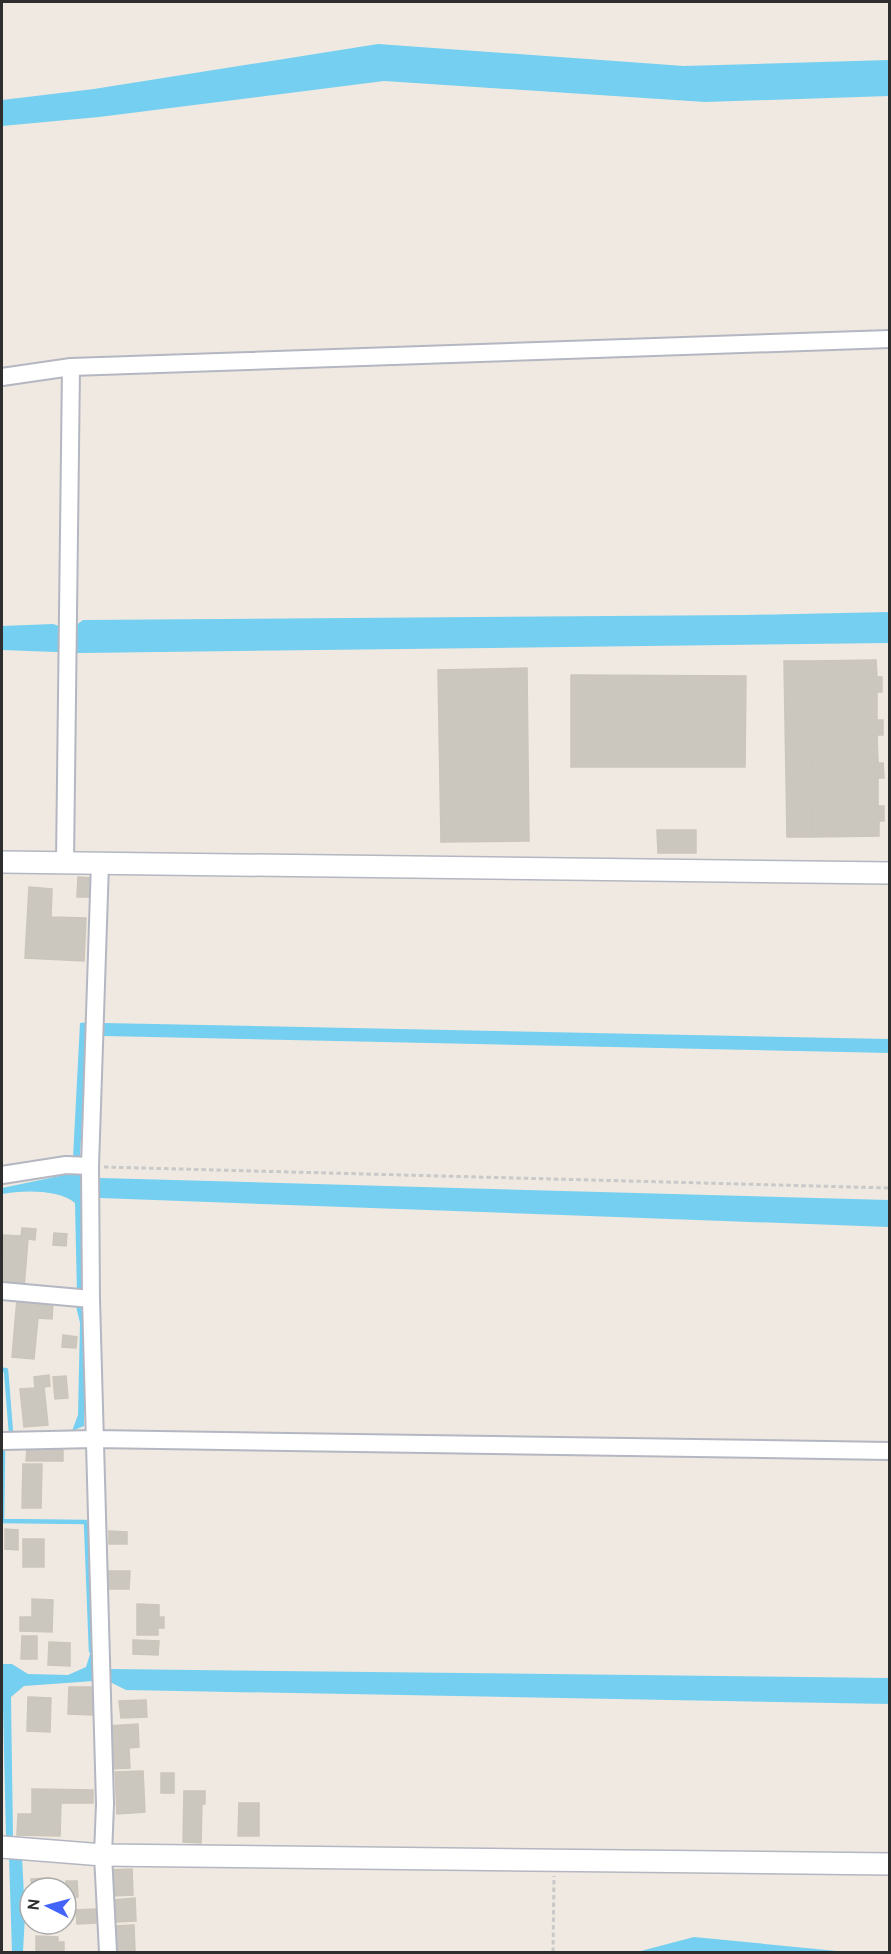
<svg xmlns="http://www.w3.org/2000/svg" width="891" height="1954" font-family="Overpass,sans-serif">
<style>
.water{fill:#75cff0}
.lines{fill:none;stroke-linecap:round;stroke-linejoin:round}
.stream{stroke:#75cff0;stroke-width:4.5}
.building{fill:#cbc7bf;stroke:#cbc5ba;stroke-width:1.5}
.minor-casing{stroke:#b4b7c1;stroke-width:20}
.tertiary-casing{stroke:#b4b7c1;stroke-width:24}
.path{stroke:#c9c9c9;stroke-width:3;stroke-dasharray:4.5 3;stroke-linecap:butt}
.minor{stroke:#fff;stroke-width:16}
.tertiary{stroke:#fff;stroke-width:21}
</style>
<rect width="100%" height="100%" fill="#efe9e1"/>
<path class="water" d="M 378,44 L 684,66 L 889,60 L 889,96 L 705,102 L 384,81 L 99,117 L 2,126 L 2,100 L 94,89 Z
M 889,612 L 890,643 L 82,653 L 2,650 L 2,626 L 53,624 L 62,627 L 75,626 L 83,620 L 745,615 Z
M 90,1022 L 91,1036 L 86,1039 L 80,1158 L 73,1158 L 80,1023 Z
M 103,1023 L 889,1039 L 890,1053 L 104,1036 Z
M 73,1170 L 80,1172 L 85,1178 L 85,1196 L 81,1200 L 82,1295 L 77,1295 L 75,1203 C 59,1189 22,1190 2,1194 L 2,1188 L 69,1174 Z
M 100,1178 L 889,1200 L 889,1227 L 100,1198 Z
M 76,1306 L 81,1307 L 84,1322 L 84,1426 L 72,1431 L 78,1415 L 80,1323 Z
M 91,1651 L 96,1661 L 94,1681 L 24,1686 L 11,1697 L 13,1837 L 6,1836 L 2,1664 L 12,1664 L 28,1674 L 68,1675 L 86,1667 Z
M 111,1669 L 889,1678 L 890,1704 L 126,1690 L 110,1682 Z
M 9,1856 L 22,1857 L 25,1915 L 23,1952 L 12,1952 Z
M 694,1937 L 847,1952 L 637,1952 Z"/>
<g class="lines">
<path class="stream" d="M 2,1370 L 6,1370 L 11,1433
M 3,1451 L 2,1521 L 86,1522 L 91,1651"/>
</g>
<path class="building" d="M 876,660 L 877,677 L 882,677 L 882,692 L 877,692 L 877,720 L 883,720 L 883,735 L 877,735 L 878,763 L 883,763 L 884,778 L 878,778 L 878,806 L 884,806 L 884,821 L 879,821 L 879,836 L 812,837 L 810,661 Z
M 784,661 L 810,661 L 812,837 L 787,837 Z
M 527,668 L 529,841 L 441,842 L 438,670 Z
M 571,675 L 746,676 L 745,767 L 571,767 Z
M 657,830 L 696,830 L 696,853 L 658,853 Z
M 78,877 L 92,878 L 91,897 L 77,897 Z
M 29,887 L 52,889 L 51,917 L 86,918 L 84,961 L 25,958 Z
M 22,1228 L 36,1229 L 35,1240 L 28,1239 L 24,1288 L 2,1286 L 3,1235 L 21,1236 Z
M 54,1233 L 67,1234 L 66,1246 L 53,1245 Z
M 17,1299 L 53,1302 L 52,1319 L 38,1318 L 34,1359 L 12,1357 Z
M 63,1335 L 77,1337 L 76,1348 L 62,1347 Z
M 49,1375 L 50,1386 L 44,1387 L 48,1425 L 24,1427 L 20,1389 L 35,1388 L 34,1377 Z
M 66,1376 L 68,1398 L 55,1399 L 53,1377 Z
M 27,1447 L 63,1448 L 63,1461 L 26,1461 Z
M 23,1464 L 42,1464 L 41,1508 L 22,1508 Z
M 5,1529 L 18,1530 L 18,1550 L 5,1549 Z
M 109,1531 L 127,1532 L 127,1544 L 109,1544 Z
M 23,1539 L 44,1539 L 44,1567 L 23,1567 Z
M 105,1571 L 130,1571 L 129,1589 L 104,1589 Z
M 32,1599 L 53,1600 L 52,1632 L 20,1631 L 20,1617 L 32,1617 Z
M 137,1604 L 159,1605 L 159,1617 L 164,1617 L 164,1628 L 158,1628 L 158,1635 L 137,1635 Z
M 22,1636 L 37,1636 L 37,1659 L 21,1659 Z
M 133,1640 L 159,1641 L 158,1655 L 133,1654 Z
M 49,1642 L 70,1643 L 70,1666 L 48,1665 Z
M 69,1687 L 93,1687 L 93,1715 L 68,1714 Z
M 28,1697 L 51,1698 L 50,1732 L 27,1731 Z
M 146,1700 L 147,1717 L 121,1718 L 119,1701 Z
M 138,1724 L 139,1747 L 129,1748 L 130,1768 L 110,1769 L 108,1726 Z
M 143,1771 L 145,1812 L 117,1814 L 115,1772 Z
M 161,1773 L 174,1773 L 174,1793 L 161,1793 Z
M 32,1789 L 93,1790 L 93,1803 L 61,1803 L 60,1836 L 17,1835 L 18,1814 L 32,1814 Z
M 184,1791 L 205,1791 L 205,1804 L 202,1804 L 201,1843 L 183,1842 Z
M 239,1803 L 259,1803 L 259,1836 L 238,1836 Z
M 132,1869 L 133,1895 L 112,1896 L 111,1870 Z
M 50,1878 L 51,1888 L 32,1888 L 31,1879 Z
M 66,1881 L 77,1881 L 78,1897 L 66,1898 Z
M 135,1898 L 136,1921 L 114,1922 L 113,1900 Z
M 96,1909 L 96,1923 L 77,1924 L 76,1910 Z
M 134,1925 L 135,1952 L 116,1952 L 115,1926 Z
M 36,1936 L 58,1937 L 58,1942 L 64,1942 L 64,1951 L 36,1952 Z"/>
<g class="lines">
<defs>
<path id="minor" d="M 2,377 L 71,367 L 890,339
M 65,862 L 71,367
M 100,863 L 90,1166 L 91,1299 L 105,1804 L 103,1855 L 108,1952
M 2,1175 L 66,1165 L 90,1166
M 2,1291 L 91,1299
M 2,1441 L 95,1439 L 890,1451"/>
<path id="tertiary" d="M 2,862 L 890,873
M 2,1847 L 103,1855 L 890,1864"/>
</defs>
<use href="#minor" class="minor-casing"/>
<use href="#tertiary" class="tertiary-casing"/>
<path class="path" d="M 104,1167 L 890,1188
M 553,1952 L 554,1876"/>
<use href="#minor" class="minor"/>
<use href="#tertiary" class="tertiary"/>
</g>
<rect width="891" height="1954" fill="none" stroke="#2e2e2e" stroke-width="6"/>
<g transform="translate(48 1906) rotate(276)"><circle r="28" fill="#ffffff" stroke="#ababab" stroke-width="1.5"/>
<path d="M0-4.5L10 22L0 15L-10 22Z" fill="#4264fb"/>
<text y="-9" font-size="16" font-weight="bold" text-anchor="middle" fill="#2e2e2e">N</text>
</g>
</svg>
